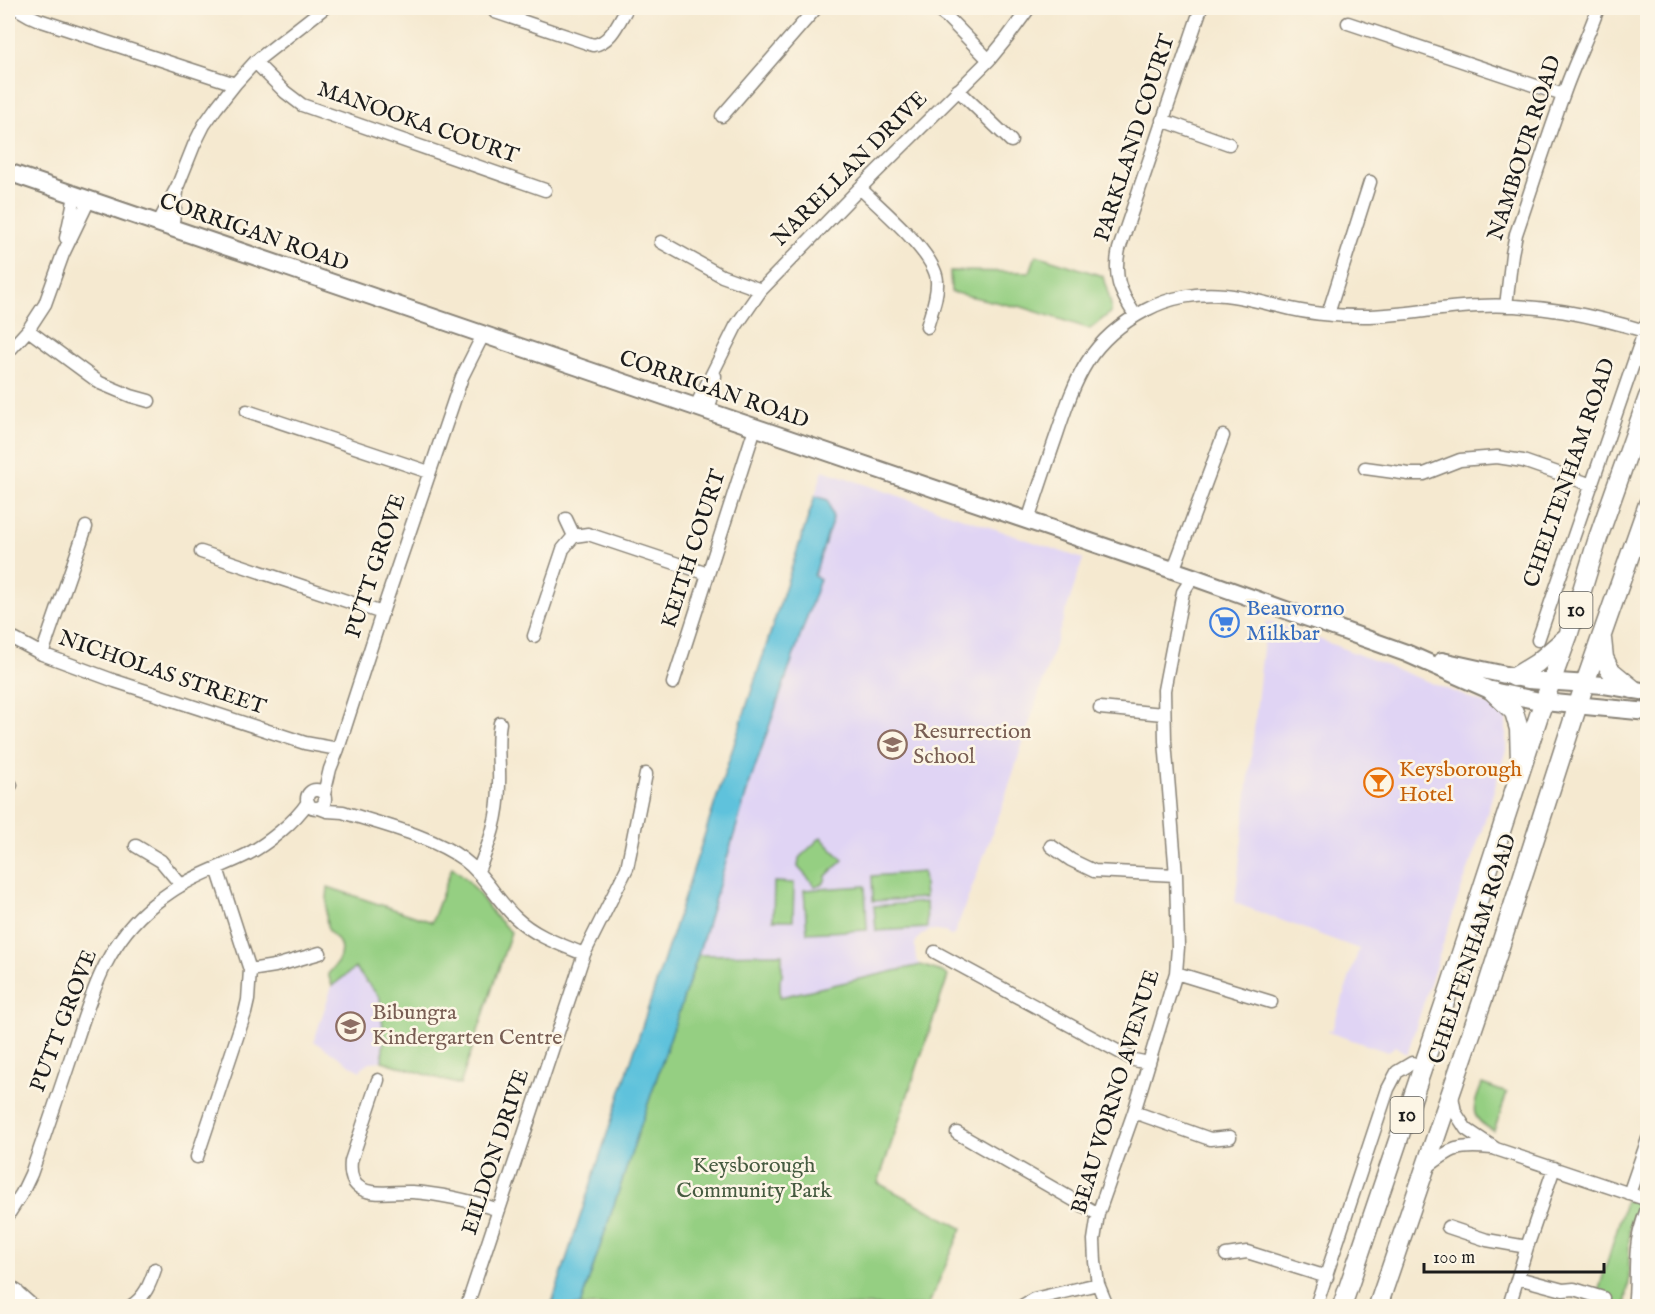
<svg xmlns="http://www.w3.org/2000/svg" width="1655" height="1314" font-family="'IM FELL English',serif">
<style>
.built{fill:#e0d4f4}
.green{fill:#95cf82;stroke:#58764f;stroke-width:1.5}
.water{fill:#5ec2dc;stroke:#3d6f7c;stroke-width:1.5}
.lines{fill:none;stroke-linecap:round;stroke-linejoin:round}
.minor-casing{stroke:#888276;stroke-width:15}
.secondary-casing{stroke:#888276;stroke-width:20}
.primary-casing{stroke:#888276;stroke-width:21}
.minor{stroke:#fff;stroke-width:12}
.secondary{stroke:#fff;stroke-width:16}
.primary{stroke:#fff;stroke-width:18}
.labels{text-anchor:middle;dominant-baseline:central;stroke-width:5;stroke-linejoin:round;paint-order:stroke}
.shield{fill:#fcf5e5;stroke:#5f5d58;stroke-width:1.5}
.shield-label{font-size:21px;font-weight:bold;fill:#1c1c1c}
.street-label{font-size:22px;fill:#1c1c1c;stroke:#fcf5e5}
.shop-label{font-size:22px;fill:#366cbe;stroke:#fcf5e5;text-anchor:start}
.education-label{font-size:22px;fill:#785e54;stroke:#fcf5e5;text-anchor:start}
.food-label{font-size:22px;fill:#c56008;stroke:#fcf5e5;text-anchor:start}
.park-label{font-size:22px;fill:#465b40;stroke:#fcf5e5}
</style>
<rect width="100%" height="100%" fill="#fcf5e5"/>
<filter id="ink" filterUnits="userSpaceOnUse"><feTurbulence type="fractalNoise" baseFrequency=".0167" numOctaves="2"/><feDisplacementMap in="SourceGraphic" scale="12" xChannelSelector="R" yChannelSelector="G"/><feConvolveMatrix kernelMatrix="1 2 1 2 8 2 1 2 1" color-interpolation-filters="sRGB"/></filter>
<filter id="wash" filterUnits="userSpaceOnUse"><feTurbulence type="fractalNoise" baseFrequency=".008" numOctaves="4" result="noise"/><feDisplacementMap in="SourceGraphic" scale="24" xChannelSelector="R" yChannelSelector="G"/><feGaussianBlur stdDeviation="1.35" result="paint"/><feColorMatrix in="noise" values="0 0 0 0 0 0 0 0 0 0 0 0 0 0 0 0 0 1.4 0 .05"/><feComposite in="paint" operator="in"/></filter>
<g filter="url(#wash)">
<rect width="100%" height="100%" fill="#f5e9d0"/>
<path class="built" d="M 823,470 L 1083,559 L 1001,810 L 954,935 L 950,936 L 945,932 L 931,930 L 921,935 L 915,943 L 915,953 L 917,960 L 921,965 L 779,997 L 780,979 L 698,955 L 748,788 L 819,579 L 814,577 L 833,518 L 828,500 L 815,496 Z
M 1266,621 L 1321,640 L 1498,709 L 1506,717 L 1506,750 L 1481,833 L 1455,907 L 1407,1054 L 1395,1046 L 1388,1052 L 1328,1032 L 1329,1030 L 1332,1030 L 1359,949 L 1235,903 Z
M 355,968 L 380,998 L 384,1038 L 382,1061 L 370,1062 L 363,1066 L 360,1071 L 314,1041 L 332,986 Z"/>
<path class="green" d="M 1036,255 L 1103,276 C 1105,288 1113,301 1111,312 L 1090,329 L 1019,306 L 1017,307 L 951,292 L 950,271 L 1030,272 Z
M 821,837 C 828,846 835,852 843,860 L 826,876 L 825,881 L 821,885 L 815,886 L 798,867 L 799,858 Z
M 452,867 C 472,881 480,896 494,915 C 499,921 506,927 511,932 L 460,1085 L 382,1061 L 384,1038 L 380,998 L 355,968 L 332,986 L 328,974 C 338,964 347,950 335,937 C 331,933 328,932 327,926 C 325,914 327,899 328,887 L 432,922 Z
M 923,872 L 925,898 L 873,901 L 872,876 Z
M 774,882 L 794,883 L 793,920 L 773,920 Z
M 865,886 L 867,930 L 807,933 L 804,890 Z
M 926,902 L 927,928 L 876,931 L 874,906 Z
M 782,954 L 782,976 L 780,979 L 780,997 L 921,965 L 942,972 L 948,976 L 878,1183 L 962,1228 L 928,1306 L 580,1306 L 698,955 Z
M 1482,1084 L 1507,1093 L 1494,1131 C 1467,1117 1473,1108 1482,1084 Z
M 1626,1199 L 1637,1203 L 1629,1230 L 1629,1282 L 1625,1306 L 1594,1306 Z"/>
<path class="water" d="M 815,496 L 828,500 L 833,518 L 814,576 L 820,579 L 748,788 L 698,955 L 580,1306 L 551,1306 Z"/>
</g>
<g filter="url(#ink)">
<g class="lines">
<defs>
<path id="minor" d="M 16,8 L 30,16 L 39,20 L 235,84
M 935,8 L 948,18 L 989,60
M 495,12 L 593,45 C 611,43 619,21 627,8
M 1348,23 L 1563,95
M 255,62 L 285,92 L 302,105 L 545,190
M 958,90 L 1011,141
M 722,116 L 816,8
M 1162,120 L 1229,144
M 860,188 C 880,208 936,254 937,281 C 938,297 931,312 927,327
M 158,224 L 178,185 L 194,145 L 204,125 L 216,108 L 235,84 L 255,62 L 324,8
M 172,229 L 177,192
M 66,238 L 75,196
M 661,242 L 722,276 L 761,290
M 1506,306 L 1512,254 L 1516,234 C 1532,187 1547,139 1564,93 C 1574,64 1588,37 1598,8
M 1328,314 L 1370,182
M 1135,315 C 1120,292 1113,277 1119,249 L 1201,8
M 28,330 L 100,383 L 131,396 L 149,401
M 8,352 L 28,330 L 45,304 L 63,254 L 89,200
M 695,408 L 736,326 L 761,290 L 860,188 L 989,60 L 1007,38 L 1029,8
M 247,411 L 429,472
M 708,412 L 712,396 L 715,376
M 1365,468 L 1409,474 L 1424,474 L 1460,460 L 1497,457 L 1523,461 L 1592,485
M 566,519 L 574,536
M 1028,521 C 1037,492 1047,463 1057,434 C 1076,377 1089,340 1146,310 C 1170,297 1199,292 1225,295 C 1245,297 1264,303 1283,307 C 1309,314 1337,316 1364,316 C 1402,316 1440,307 1478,306 C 1536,303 1592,315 1648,332
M 201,552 L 382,613
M 1173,571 L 1223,436
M 8,636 L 42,654 L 115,681 L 305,743 L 338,749
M 534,636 L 563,549 L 574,536 L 588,534 L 708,574
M 1538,640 L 1648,321
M 42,654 L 86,527
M 673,683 L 755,428
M 1100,708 L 1163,714
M 8,786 L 11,785
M307 799a9 9 0 1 1 18 0a9 9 0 1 1-18 0Z
M 324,794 L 330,769 L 338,749 L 382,613 L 462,377 L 483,335
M 319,808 L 327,811 L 343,812 C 380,824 432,836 463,859 C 485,875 496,899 515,917 C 535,936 559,944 584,954
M 136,846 L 161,861 L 181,885
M 1051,846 L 1071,860 L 1094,871 L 1176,875
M 478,871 C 490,842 499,817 499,784 C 500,763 496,744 500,723
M 935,952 L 1134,1060 L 1149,1063
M 250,970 L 275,966 L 320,953
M 1176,973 L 1271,1002
M 378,1080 L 351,1161 C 350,1171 351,1184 362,1189 C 374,1196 398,1191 412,1192 C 442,1194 471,1201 499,1210
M 1452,1096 L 1455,1112 L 1466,1129 L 1496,1149 L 1648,1200
M 1134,1112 L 1210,1139 L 1230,1137
M 957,1133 L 1098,1214
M 197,1157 L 245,1013 L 248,1000 L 250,970 L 217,868
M 1426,1168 C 1453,1147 1457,1145 1492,1148
M 1629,1194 L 1648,1139
M 8,1215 L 22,1193 L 31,1174 C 45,1135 58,1096 71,1057 C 90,1000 104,943 154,904 C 162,898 171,891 180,886 C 201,873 224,866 246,855 C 267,844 295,822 308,802
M 1448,1227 L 1487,1240 L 1527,1247
M 1226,1255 L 1247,1252 L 1327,1277
M 1518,1278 L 1563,1290 L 1574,1289 L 1603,1298
M 8,1284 L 33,1306
M 8,1302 L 17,1291
M 131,1306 C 145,1297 150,1284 155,1269
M 467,1306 L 584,954 L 627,868 L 646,774
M 1022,1306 L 1034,1299 L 1098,1284
M 1107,1306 L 1098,1284 L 1095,1262 L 1094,1240 L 1098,1214 L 1134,1112 L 1176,973 L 1178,947 L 1176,875 L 1165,741 L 1164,690 L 1183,592 L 1193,577
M 1316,1306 L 1388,1089 L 1397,1072 L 1412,1063 L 1423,1066
M 1509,1306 L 1527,1247 L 1554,1168
M 1634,1306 C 1637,1287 1635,1268 1637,1248 C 1638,1233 1643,1220 1648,1206"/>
<path id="secondary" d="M 8,172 L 1193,577 L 1406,653 L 1492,691 L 1544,702 L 1648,712
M 1442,661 L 1528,680 L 1604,685 L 1648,692"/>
<path id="primary" d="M 1602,639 L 1604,658 L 1610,670 L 1633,689
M 1514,677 L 1537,663 L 1568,636
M 1492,691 L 1514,712 L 1519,729 L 1520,760
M 1342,1306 L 1450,987 L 1539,715 L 1568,636 L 1598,538 L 1648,397
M 1378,1306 L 1485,993 L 1585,683 L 1648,504"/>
</defs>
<use href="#minor" class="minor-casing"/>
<use href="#secondary" class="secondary-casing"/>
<use href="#primary" class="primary-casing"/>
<use href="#minor" class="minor"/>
<use href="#secondary" class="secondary"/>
<use href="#primary" class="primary"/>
</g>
</g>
<defs>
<symbol id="supermarket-ring" viewBox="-11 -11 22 22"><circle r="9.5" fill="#fcf5e5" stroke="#3f7fe0" stroke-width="1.5"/><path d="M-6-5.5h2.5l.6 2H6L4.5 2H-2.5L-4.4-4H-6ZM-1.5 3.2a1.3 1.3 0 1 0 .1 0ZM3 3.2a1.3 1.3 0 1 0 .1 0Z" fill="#3f7fe0"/></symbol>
<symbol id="school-ring" viewBox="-11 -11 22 22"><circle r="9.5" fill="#fcf5e5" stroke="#8d6e63" stroke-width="1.5"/><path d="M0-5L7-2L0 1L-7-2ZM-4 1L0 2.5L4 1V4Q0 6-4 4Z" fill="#8d6e63"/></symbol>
<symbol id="bar-ring" viewBox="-11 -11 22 22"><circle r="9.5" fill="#fcf5e5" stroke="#e8710a" stroke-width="1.5"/><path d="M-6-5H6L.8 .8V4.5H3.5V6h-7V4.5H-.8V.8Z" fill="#e8710a"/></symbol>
</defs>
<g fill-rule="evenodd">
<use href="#supermarket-ring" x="1208" y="606" width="33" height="33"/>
<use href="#school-ring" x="876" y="728" width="33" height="33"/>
<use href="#bar-ring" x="1362" y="766" width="33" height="33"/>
<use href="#school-ring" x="334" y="1010" width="33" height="33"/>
</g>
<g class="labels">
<g class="shield">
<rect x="1559.5" y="592" width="33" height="36" rx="4.5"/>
<rect x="1390.5" y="1097" width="33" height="36" rx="4.5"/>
</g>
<g class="shield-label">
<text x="1576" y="610">10</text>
<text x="1407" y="1115">10</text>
</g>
<g class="street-label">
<text transform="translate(418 123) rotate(19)">MANOOKA COURT</text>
<text transform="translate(1135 138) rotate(-72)">PARKLAND COURT</text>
<text transform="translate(1525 148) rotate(-72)">NAMBOUR ROAD</text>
<text transform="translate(850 169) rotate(-45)">NARELLAN DRIVE</text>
<text transform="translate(254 233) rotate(19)">CORRIGAN ROAD</text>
<text transform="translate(714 390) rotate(19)">CORRIGAN ROAD</text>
<text transform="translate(1570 473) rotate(-71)">CHELTENHAM ROAD</text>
<text transform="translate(694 549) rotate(-72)">KEITH COURT</text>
<text transform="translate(376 566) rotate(-72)">PUTT GROVE</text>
<text transform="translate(162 673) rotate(19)">NICHOLAS STREET</text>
<text transform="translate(1473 949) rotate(-72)">CHELTENHAM ROAD</text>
<text transform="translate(64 1021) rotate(-69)">PUTT GROVE</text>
<text transform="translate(1116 1092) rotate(-73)">BEAU VORNO AVENUE</text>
<text transform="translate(496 1152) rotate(-72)">EILDON DRIVE</text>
</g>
<g class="shop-label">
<text x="1246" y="609">Beauvorno<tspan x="1246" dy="25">Milkbar</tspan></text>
</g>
<g class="education-label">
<text x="913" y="732">Resurrection<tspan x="913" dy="25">School</tspan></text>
<text x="372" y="1013">Bibungra<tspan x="372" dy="25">Kindergarten Centre</tspan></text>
</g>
<g class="food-label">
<text x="1399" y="770">Keysborough<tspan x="1399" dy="25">Hotel</tspan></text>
</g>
<g class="park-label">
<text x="754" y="1166">Keysborough<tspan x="754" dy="25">Community Park</tspan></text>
</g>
</g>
<rect width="1655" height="1314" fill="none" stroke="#fcf5e5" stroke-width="30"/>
<path d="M1424 1263v9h180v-9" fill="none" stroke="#1c1c1c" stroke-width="3"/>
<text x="1433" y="1263" font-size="18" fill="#1c1c1c" stroke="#fcf5e5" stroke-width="4.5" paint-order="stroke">100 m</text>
</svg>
